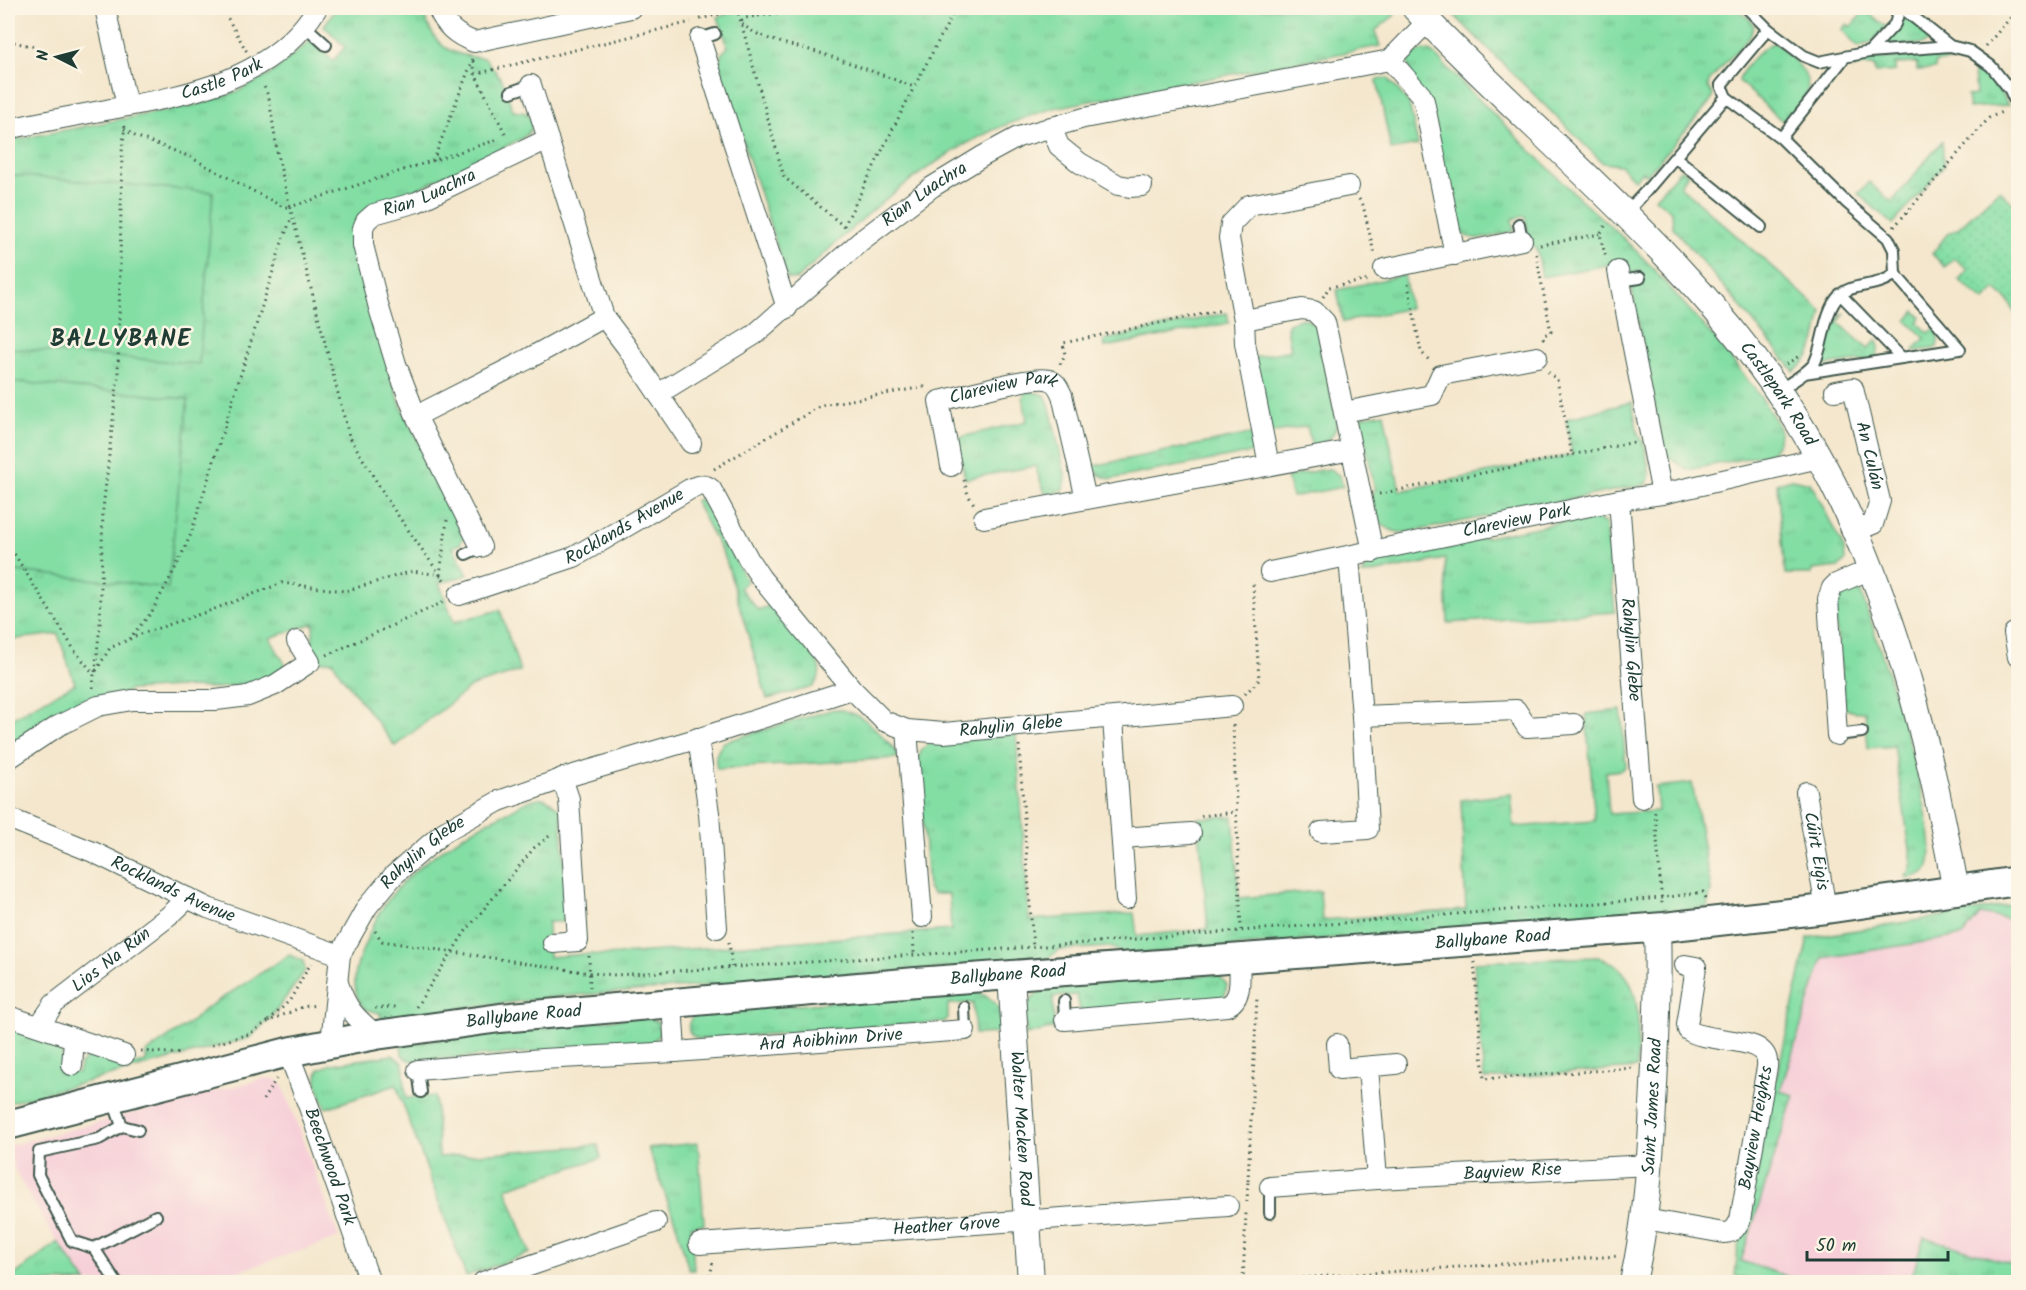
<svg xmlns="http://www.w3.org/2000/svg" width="2026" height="1290" font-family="Kalam,sans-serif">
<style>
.built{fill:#f6cfd8}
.grass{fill:url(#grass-tufts);stroke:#518e6c;stroke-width:1.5}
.garden{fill:url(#garden-dots);stroke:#518e6c;stroke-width:1.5}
.pitch{fill:#83dea4;stroke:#518e6c;stroke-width:1.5}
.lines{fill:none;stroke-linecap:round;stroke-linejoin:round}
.service-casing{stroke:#3f564b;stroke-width:14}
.minor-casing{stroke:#3f564b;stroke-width:22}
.tertiary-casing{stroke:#3f564b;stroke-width:28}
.secondary-casing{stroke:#3f564b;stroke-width:32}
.path{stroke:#3f564b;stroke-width:3;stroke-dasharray:1.5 4.5;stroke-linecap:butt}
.service{stroke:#fff;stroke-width:10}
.minor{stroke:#fff;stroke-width:20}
.tertiary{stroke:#fff;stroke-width:26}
.secondary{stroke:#fff;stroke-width:28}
.labels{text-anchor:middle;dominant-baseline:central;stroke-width:5;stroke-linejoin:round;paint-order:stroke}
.street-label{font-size:18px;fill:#1f3d34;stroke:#fcf5e5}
.district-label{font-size:24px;font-weight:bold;letter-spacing:1.5px;fill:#1f3d34;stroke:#fcf5e5}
</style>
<defs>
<pattern id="grass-tufts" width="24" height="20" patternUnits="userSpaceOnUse" patternTransform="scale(1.5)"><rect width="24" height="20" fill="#83dea4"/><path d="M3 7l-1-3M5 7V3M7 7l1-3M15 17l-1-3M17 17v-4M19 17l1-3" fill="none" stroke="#71bf8e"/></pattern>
<pattern id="garden-dots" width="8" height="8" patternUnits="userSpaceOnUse" patternTransform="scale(1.5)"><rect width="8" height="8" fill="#83dea4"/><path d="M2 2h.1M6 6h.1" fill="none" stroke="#71bf8e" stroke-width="1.8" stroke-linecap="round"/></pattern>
</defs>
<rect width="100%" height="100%" fill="#fcf5e5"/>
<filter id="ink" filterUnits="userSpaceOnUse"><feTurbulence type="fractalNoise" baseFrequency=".0167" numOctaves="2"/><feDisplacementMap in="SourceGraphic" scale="12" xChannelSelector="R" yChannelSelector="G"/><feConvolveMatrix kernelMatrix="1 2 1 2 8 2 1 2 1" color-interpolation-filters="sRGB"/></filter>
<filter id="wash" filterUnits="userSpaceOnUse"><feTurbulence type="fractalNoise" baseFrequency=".008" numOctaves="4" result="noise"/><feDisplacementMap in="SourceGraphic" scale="24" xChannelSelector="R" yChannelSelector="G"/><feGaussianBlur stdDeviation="1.35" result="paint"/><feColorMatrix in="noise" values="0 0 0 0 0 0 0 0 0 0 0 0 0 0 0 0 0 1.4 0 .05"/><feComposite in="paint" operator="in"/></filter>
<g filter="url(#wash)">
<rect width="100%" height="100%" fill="#f4e7cd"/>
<path class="built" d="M 2018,904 L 2018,1282 L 1757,1282 L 1735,1276 L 1738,1248 L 1808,938 Z
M 266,1078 L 275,1079 L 282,1084 L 339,1238 L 206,1282 L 86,1282 L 51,1232 L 16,1173 L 8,1146 Z"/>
<path class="grass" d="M 336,8 L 421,8 C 435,45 444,55 485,58 L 502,80 L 513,111 L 527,113 C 535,125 532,132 521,139 L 415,190 L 370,206 L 367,299 L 401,406 L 462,528 L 464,536 L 460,544 L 453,547 L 468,575 L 439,583 L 454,622 L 500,610 L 520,671 L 472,686 L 395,746 L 341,675 L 333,662 L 335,661 L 310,662 L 314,623 L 270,638 L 286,666 L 274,675 L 248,684 L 216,688 L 179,687 L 130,690 L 8,750 L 8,722 L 26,710 L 75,684 L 58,634 L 8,640 L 8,141 L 201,104 L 236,92 L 268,76 L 311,40 L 333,61 L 345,47 L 324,26 Z
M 739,8 L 1388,8 L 1395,15 L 1375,31 L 1380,46 L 1054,108 C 1032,115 1010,122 989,132 C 916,167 854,225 796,280 L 787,278 L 719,66 L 721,54 L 728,47 L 718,17 L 739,10 Z
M 1447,8 L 1736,8 L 1752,21 L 1754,26 L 1750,36 L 1709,81 L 1708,87 L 1713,95 L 1711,101 L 1647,175 L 1642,171 L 1635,180 L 1620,165 L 1603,163 Z
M 1863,8 L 1886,27 L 1872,42 L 1858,47 L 1842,30 L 1847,24 L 1850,27 L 1862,14 L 1860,12 Z
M 1907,19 L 1914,21 L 1930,34 L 1930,41 L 1923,44 L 1883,46 L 1901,20 Z
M 1775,43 C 1806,67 1825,90 1786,121 L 1780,119 L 1739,81 C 1740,70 1764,44 1775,43 Z
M 1413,50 L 1416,54 L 1423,50 L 1430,51 L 1436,56 L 1462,83 L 1578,197 L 1620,235 L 1648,263 L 1715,339 L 1757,392 L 1776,421 L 1780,432 L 1779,441 L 1773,451 L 1767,454 L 1687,470 L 1664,453 L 1631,284 L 1643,282 L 1641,271 L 1628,274 L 1625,262 L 1542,277 L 1537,250 L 1530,242 L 1525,216 L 1512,219 L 1514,231 C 1496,235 1476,244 1460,233 L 1409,68 L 1408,60 Z
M 1939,55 L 1961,55 L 1969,60 L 1935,62 L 1935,69 L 1917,70 L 1917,63 L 1895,64 L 1895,71 L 1875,73 L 1874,66 L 1857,66 L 1854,69 L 1850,64 L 1858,60 Z
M 1973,62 L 1992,79 L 2008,105 L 1969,108 L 1967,96 L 1976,95 Z
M 1388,78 L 1409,103 L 1418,145 L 1391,150 L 1377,80 Z
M 1942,141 L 1944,166 L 1893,224 L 1858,194 L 1869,182 L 1890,201 L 1893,201 Z
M 1681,169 L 1688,174 L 1680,186 L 1822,311 C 1817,334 1815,358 1794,371 L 1736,301 L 1673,228 L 1672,212 L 1655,198 Z
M 1404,275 L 1410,308 L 1343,322 L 1337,290 Z
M 1915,311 L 1921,317 L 1918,323 L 1929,333 L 1935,328 C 1939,334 1939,340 1937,347 L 1933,349 L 1915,351 L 1914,350 L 1925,338 L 1907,321 Z
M 1227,313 L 1229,323 L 1105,347 L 1104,340 Z
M 1845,313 L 1838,322 L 1868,349 L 1877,339 C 1880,347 1879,353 1874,359 L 1819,366 L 1818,364 L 1832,320 Z
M 1303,318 L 1308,320 L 1317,327 L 1337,422 C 1335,438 1326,442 1312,447 L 1307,426 L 1271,433 L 1255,357 L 1291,350 L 1287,327 L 1289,323 Z
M 1029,391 L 1045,395 L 1049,404 L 1066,479 L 1063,489 L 1053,494 L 1045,493 L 1035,466 L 965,479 L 957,438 L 1027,421 L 1023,397 L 1026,392 Z
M 1632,402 L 1638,434 L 1644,443 L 1650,475 L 1646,484 L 1405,533 C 1381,532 1376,517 1371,497 L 1375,490 L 1360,417 L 1384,413 L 1400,491 L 1572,455 L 1566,419 Z
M 1251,434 L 1255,452 L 1111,479 L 1099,475 L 1093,466 Z
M 1330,469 L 1340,476 L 1343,487 L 1292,497 L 1287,477 L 1320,470 Z
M 1792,479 L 1810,483 L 1815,491 L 1844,549 L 1845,561 L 1839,567 L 1812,570 L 1812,574 L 1785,574 L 1777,483 Z
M 699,499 L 703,502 L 747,581 L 740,588 L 758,610 L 770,605 L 775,606 L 817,661 C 822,671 820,679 813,687 L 767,699 L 726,560 L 695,501 Z
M 1588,517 L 1596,518 L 1606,524 L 1615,612 L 1448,623 L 1445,559 L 1362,575 L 1366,566 L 1377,559 Z
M 1846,588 L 1856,588 L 1860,590 C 1875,633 1945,835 1928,868 C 1924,875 1916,876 1908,878 L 1905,876 L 1910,871 L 1912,862 L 1894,746 L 1868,748 L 1865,711 L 1854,712 L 1845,709 L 1834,605 L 1840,592 Z
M 834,709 C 866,712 876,730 897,752 L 897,758 L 717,769 C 714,758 716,752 724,742 Z
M 1621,710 L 1626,766 L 1621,770 L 1606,772 L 1609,814 L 1658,811 L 1656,787 L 1692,783 L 1711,890 L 1707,908 L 1125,955 L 1111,947 L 1059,950 L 1044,961 L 566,996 L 464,1008 L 381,1019 L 380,1013 L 365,1009 C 351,994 354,972 361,954 C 366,940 373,925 380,912 C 404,870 465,831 508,812 C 518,807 531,797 542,798 C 550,799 554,806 561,810 L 568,919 L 563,922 L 548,922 L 549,957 L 585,954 L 607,955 L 951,930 L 949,894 L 933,894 L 928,888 L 918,759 L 922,749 L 932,742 L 1016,734 L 1029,920 L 1134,913 L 1137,936 L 1208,929 L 1198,818 L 1233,816 L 1239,898 L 1320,891 L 1322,920 L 1466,910 L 1461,800 L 1511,794 L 1514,827 L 1595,821 L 1586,714 Z
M 2018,904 L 2018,921 L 1980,914 L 1962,936 L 1823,958 L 1780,1091 L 1794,1095 L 1741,1261 L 1803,1282 L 1757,1282 L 1735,1276 L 1738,1248 L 1808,938 Z
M 289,955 L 303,961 L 305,970 L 302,975 L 271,1018 L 249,1038 L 8,1103 L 8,1026 L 55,1043 C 65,1052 62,1058 62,1070 L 78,1073 L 80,1064 L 89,1056 L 125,1066 L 146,1062 L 146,1053 L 192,1021 L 205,1009 Z
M 1598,957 C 1648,971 1637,1028 1637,1068 L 1484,1079 L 1474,962 Z
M 1218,974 L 1227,985 L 1225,995 L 1222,998 L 1080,1011 L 1077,995 L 1053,997 L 1054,1028 L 1026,1035 C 1025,1008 1024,1000 1049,986 Z
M 977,992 C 1001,1002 1001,1009 1004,1033 L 975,1034 L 973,1003 L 948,1004 L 948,1018 L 943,1022 L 700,1039 C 684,1035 686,1020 698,1012 Z
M 644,1016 L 658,1022 L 660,1032 L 653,1043 L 415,1061 L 409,1060 L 402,1055 L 401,1044 Z
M 393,1055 L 403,1063 L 406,1098 L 435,1096 L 439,1157 L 598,1145 L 601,1158 L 506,1188 L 530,1253 L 466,1276 L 396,1085 L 326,1108 C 321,1095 313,1083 319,1069 L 332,1064 Z
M 698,1143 L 704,1224 L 691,1226 L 694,1270 L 689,1270 L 676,1224 L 648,1148 Z
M 1924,1237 L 2018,1266 L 2018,1282 L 1910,1282 Z
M 58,1242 L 86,1282 L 8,1282 L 8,1280 Z"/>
<path class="garden" d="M 1999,190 L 2018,208 L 2018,317 L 2008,300 L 1995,289 L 1984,301 L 1959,280 L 1968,269 L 1954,258 L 1945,267 L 1932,254 L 1948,233 L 1957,229 Z"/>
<path class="pitch" d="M 8,175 L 213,192 L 199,364 L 8,348 Z
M 8,381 L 188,399 L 168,588 L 8,570 Z"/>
</g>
<g filter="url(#ink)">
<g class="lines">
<defs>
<path id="service" d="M 1902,8 L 1950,46
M 305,26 L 326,45
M 1768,29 L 1804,56 L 1819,62 L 1869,52 L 1895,24 L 1900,8
M 700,39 L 715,34
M 1869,52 L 1950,46 L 1970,51 L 1991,66 L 2010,90 L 2018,108
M 511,92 L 531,85
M 1726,97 L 1781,138 L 1845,57
M 1675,157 L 1761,227
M 1625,214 L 1647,190 L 1726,97 L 1721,85 L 1768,29 L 1747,8
M 1519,224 L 1522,240
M 1620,281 L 1640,278
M 1840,294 L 1902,358
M 1804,373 L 1960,349 L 1895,274
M 1778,391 C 1788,384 1810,372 1815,362 C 1824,343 1824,311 1839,296 C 1852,282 1877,289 1895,274 L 1894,250 L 1888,238 L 1847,203 L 1781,138
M 466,554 L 481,547
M 1837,735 L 1862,732
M 1064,1001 L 1065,1020
M 964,1007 L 965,1030
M 418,1070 L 421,1092
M 113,1100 L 122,1126 L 138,1130
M 122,1126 L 99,1139 L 39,1152 L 38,1175 L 72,1241 L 94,1248 L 156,1216
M 1270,1187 L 1270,1213
M 94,1248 L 116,1282"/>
<g id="minor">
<path d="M 105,8 L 127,106"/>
<path d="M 438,8 C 445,26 456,35 474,42 L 631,8"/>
<path d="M 700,39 L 787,308"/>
<path d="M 1390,60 L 1421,95 L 1424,101 L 1455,255"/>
<path d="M 531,85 L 604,317 L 626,346 L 691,443"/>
<path d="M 1051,127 L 1059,146 L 1080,163 L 1118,185 L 1130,187 L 1142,186"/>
<path id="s1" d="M 8,129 C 40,122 73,116 106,110 C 183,96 273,81 317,8"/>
<path d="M 1349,186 L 1249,205 L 1231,224 L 1229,238 L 1244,320 L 1302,309 L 1314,311 L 1325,322 L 1373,552"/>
<path d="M 1384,269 L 1522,240"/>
<path d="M 1618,271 L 1662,494"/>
<path d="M 1244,320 L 1245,343 L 1269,465"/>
<path id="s2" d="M 1835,391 L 1853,388 L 1880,501 L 1873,524 L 1855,531"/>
<path id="s3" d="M 658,394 L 754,335 L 862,240 L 932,187 L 983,156 L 1018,137 L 1084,118 L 1390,60 L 1428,21"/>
<path d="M 1344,412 L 1432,395 L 1441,375 L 1537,357"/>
<path d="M 416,416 L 528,359 L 604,317"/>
<path id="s4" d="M 951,466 L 939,401 C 960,397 1034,374 1050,380 C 1057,383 1059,389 1062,395 L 1086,499"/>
<path id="s5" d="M 1619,500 L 1642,798"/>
<path d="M 984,518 L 1352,450"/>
<path id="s6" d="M 481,547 L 416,416 L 396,364 L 379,308 L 363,245 L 363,228 L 366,221 L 374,214 L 417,202 L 548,139"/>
<path id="s7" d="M 1270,572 L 1619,500 L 1662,494 L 1819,458"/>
<path id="s8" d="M 459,595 L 574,557 L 690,489 C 698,486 704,483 711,489 L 749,560 L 761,578 L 852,689 L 884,721 L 907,730 L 944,733 L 1232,706"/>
<path d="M 2014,633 L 2018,657"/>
<path d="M 1362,716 L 1516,710 L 1527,727 L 1574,724"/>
<path d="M 1113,719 L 1126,899"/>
<path d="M 907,730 L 922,917"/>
<path d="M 1837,735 L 1828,599 L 1832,588 L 1836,584 L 1871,569"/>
<path d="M 698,738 L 709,813 L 717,928"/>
<path d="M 8,759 L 58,726 L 98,706 L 132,700 L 216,700 L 248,696 L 275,685 L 310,662 L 297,641"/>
<path id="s9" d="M 1806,792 L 1826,909"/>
<path id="s10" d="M 8,818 L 93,852 L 208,908 L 340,955"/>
<path d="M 1321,832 L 1368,829 L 1362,716 L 1349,557"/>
<path d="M 1122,838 L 1191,833"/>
<path d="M 553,943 L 578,941 L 569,799 L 562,778"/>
<path d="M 338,983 C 346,1009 356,1018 376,1035"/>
<path d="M 672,1002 L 675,1052"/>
<path d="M 8,1016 L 124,1055"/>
<path d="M 1065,1020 L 1227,1006 C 1244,998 1239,974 1239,958"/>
<path id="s11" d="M 39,1026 L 54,1004 L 169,916 L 188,898"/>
<path id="s12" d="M 331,1043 L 340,955 L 367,907 L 394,875 L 444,832 L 499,801 L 570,776 L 706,736 L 852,689"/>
<path d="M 1337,1044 L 1339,1069 L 1396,1064"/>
<path id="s13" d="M 288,1052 L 309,1107 L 370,1282"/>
<path d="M 72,1065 L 74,1040"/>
<path d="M 1368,1067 L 1377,1179"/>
<path id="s14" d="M 418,1070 L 542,1059 L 675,1052 L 965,1030"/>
<path id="s15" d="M 1270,1187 L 1377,1179 L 1650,1165"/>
<path id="s16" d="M 1645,1219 L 1724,1233 C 1733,1233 1736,1228 1740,1220 L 1767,1067 C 1771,1033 1709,1045 1688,1030 L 1687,1025 L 1696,967 L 1685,965"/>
<path id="s17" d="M 699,1244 L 1228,1206"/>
<path d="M 483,1282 L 656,1222"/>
</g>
<g id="tertiary">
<path id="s18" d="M 1415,8 C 1499,96 1593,177 1677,267 C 1742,336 1801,415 1842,502 C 1900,624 1932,758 1956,891"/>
<path id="s19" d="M 1011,976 L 1031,1282"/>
<path id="s20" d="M 1633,1282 C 1646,1224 1650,1166 1653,1106 C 1656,1046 1659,987 1657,928"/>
</g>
<g id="secondary">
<path id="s21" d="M 8,1125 L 288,1052 L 376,1035 L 500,1018 L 916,982 L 1664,927 L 1826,909 L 2018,881"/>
</g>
</defs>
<use href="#service" class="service-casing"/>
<use href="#minor" class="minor-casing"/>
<use href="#tertiary" class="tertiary-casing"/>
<use href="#secondary" class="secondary-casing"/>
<path class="path" d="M 188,8 L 189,8
M 222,8 L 247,52
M 737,8 L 784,177 L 846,228
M 813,8 L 744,18 L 740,22 C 762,43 799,45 826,55 C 856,65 885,76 914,87 L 956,8
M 700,19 L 737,10
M 8,41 L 36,47
M 1986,46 L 2018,9
M 473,61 L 475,74 L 507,137
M 475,74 L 691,22
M 124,129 L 135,136 L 188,156 L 283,207 L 290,207 L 278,157 L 269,98 L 263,84
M 433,161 L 473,59
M 1359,199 L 1363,205 L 1374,253
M 844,226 L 914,87
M 1605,226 L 1600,234 L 1606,259
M 1894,227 L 1989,118 L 2004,111
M 1540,245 L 1600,234
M 1536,254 L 1551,332 L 1544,335 L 1543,340
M 1408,284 L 1421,352 L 1431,362
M 1323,297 L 1329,287 L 1370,280
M 1060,364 L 1065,355 L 1063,343 L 1222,310
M 1786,364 L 1801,355
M 1548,372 L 1557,380 L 1572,455
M 714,469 L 822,405 L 924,387 L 925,391
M 964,480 L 968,495 L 974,504
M 1379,494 L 1635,442
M 447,520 L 440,575 L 447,583
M 8,544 L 75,651 L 94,674
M 129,639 L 151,613 L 176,567 L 191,534 L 283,239 L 292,217
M 327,655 L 444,602
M 95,672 L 100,625 L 103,509 L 118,375 L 122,152 L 125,125
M 93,688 L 94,674 L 110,648 L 141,634 L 212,610 L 282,583 L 345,591 L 413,571 L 440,575 L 392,507 L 349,436 L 290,207 L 499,139
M 1245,694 L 1259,680 L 1253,583 L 1254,582
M 1233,725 L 1241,930
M 1019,745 L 1033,948
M 1655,812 L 1662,904
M 1201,816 L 1235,812
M 375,931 L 382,941 L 590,973 L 616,975 L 1033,947 L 1662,898 L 1703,892 L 1706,898
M 913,933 L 914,953
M 729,942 L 732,967
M 589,956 L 590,987
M 1474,962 L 1484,1079 L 1633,1068
M 416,1007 L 465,932 L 534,848 L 552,834
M 375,1008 L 395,1007
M 269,1021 L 290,1000 L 311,963
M 212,1045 L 249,1034 L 269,1021 L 302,1007 L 317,1005
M 141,1051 L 182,1054
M 263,1100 L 276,1079
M 1248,1181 L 1257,997
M 1247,1202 L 1248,1181
M 1243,1281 L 1246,1213
M 709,1282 L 713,1261
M 1243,1282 L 1618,1256"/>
<use href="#service" class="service"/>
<use href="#minor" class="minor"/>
<use href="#tertiary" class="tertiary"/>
<use href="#secondary" class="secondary"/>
</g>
</g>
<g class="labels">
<g class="street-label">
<text stroke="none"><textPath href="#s1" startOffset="220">Castle Park</textPath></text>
<text stroke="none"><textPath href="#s6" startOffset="420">Rian Luachra</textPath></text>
<text stroke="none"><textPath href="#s3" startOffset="334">Rian Luachra</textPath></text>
<text stroke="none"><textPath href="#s18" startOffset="531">Castlepark Road</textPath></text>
<text stroke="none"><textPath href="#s4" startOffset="132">Clareview Park</textPath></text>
<text stroke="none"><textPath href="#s2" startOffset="88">An Culán</textPath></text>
<text stroke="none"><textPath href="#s7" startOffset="252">Clareview Park</textPath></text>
<text stroke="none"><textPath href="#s8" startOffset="180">Rocklands Avenue</textPath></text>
<text stroke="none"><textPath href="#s5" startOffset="150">Rahylin Glebe</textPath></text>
<text stroke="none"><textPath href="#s8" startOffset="698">Rahylin Glebe</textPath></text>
<text stroke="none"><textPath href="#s9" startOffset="60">Cúirt Eigis</textPath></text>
<text stroke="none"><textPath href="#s12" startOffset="222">Rahylin Glebe</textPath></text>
<text stroke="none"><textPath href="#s10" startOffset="180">Rocklands Avenue</textPath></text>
<text stroke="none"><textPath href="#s21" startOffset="1500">Ballybane Road</textPath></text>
<text stroke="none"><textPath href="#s11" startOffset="99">Lios Na Rún</textPath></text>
<text stroke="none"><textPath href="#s21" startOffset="1014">Ballybane Road</textPath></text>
<text stroke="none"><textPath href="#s21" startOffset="528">Ballybane Road</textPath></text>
<text stroke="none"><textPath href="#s14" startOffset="414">Ard Aoibhinn Drive</textPath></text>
<text stroke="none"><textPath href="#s20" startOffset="177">Saint James Road</textPath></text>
<text stroke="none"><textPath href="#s16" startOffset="196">Bayview Heights</textPath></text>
<text stroke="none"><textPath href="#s19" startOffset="153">Walter Macken Road</textPath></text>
<text stroke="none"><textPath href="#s13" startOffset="122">Beechwood Park</textPath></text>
<text stroke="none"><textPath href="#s15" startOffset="243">Bayview Rise</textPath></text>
<text stroke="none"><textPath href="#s17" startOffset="248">Heather Grove</textPath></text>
</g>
<g class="district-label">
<text x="121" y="339">BALLYBANE</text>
</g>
</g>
<rect width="2026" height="1290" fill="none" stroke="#fcf5e5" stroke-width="30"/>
<g transform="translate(57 57) rotate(276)" stroke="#fcf5e5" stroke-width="4.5" paint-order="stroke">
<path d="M0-4.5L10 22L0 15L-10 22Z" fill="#1f3d34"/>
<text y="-9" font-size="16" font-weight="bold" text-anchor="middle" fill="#1f3d34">N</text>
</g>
<path d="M1807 1251v9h141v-9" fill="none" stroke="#1f3d34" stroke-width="3"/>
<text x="1816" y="1251" font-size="18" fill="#1f3d34" stroke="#fcf5e5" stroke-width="4.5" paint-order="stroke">50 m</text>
</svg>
